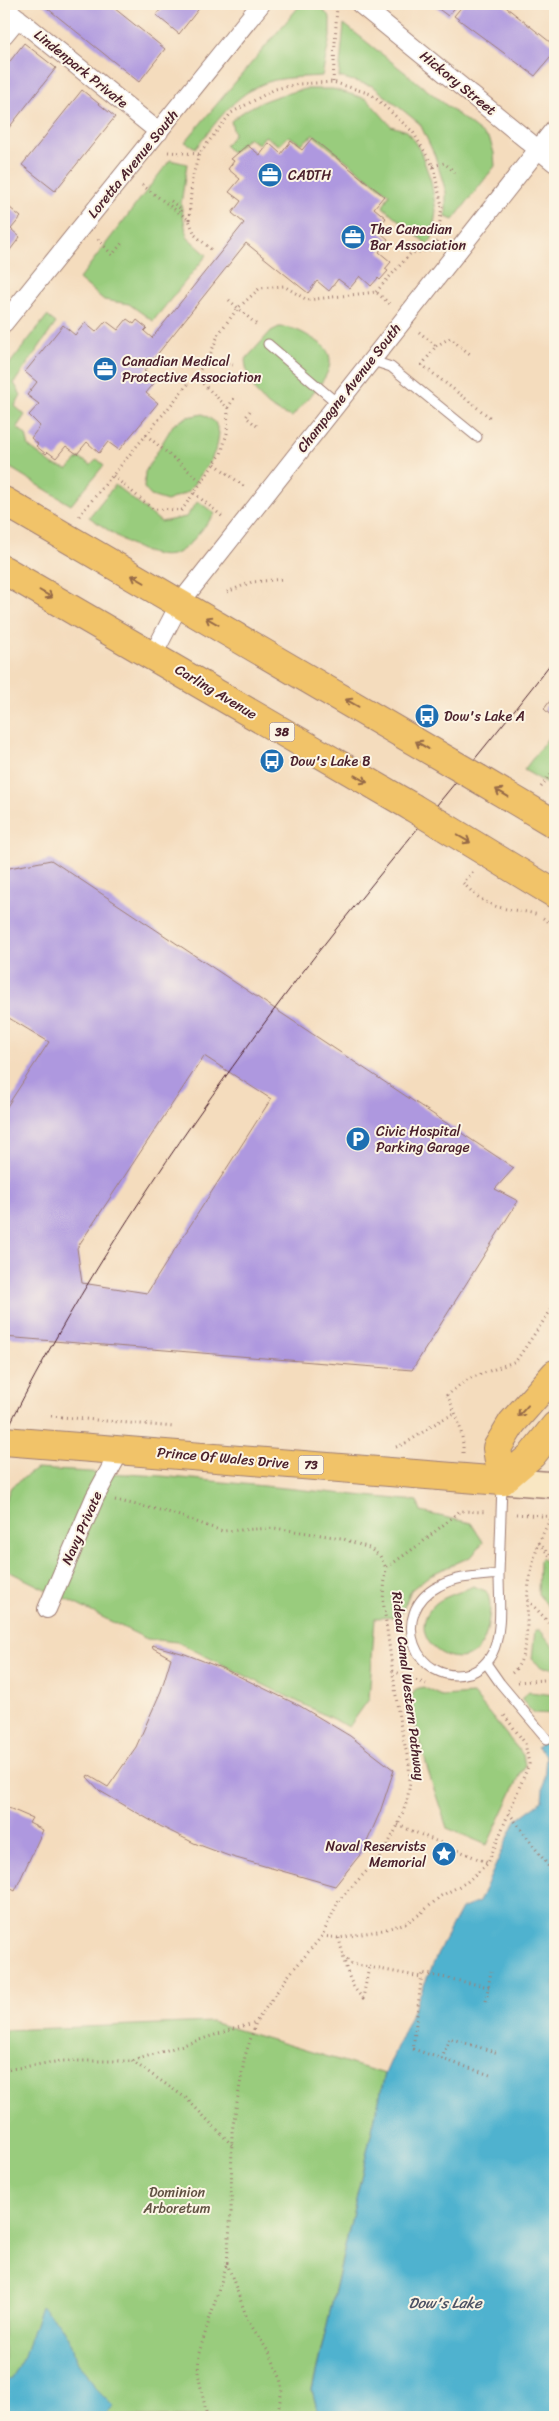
<svg xmlns="http://www.w3.org/2000/svg" width="559" height="2421" font-family="Sriracha,sans-serif">
<style>
.green{fill:#99cc7d;stroke:#727654}
.water{fill:#50b2cf;stroke:#4d687d}
.building{fill:#ae98df;fill-rule:evenodd}
.lines{fill:none;stroke-linecap:round;stroke-linejoin:round}
.lane-casing{stroke:#9f7e74;stroke-width:11}
.street-casing{stroke:#9f7e74;stroke-width:20}
.secondary-casing{stroke:#9f7e74;stroke-width:28}
.primary-casing{stroke:#9f7e74;stroke-width:30}
.path{stroke:#9f7e74;stroke-width:3;stroke-dasharray:1 4;stroke-linecap:butt}
.lane{stroke:#fff;stroke-width:9}
.street{stroke:#fff;stroke-width:18}
.secondary{stroke:#f9e7c3;stroke-width:25}
.primary{stroke:#f1c369;stroke-width:28}
.tram{stroke:#4a1f2b;stroke-width:1}
.primary-bridge-casing{stroke:#9f7e74;stroke-width:30;stroke-linecap:butt}
.primary-bridge{stroke:#f1c369;stroke-width:28}
.oneway{stroke:#956947}
.labels{text-anchor:middle;dominant-baseline:central;stroke-width:4;stroke-linejoin:round;paint-order:stroke}
.shield{fill:#fcf5e5;stroke:#7f5f63;stroke-width:1}
.shield-label{font-size:12px;font-weight:bold;fill:#4a1f2b}
.street-label{font-size:14px;fill:#4a1f2b;stroke:#fcf5e5}
.poi-label{font-size:14px;fill:#4a1f2b;stroke:#fcf5e5;text-anchor:start}
.park-label{font-size:14px;fill:#625344;stroke:#fcf5e5}
.water-label{font-size:15px;font-style:italic;fill:#4c5264;stroke:#fcf5e5}
</style>
<rect width="100%" height="100%" fill="#fcf5e5"/>
<filter id="ink" filterUnits="userSpaceOnUse"><feTurbulence type="fractalNoise" baseFrequency=".02" numOctaves="2"/><feDisplacementMap in="SourceGraphic" scale="10" xChannelSelector="R" yChannelSelector="G"/><feConvolveMatrix kernelMatrix="1 2 1 2 8 2 1 2 1" color-interpolation-filters="sRGB"/></filter>
<filter id="wash" filterUnits="userSpaceOnUse"><feTurbulence type="fractalNoise" baseFrequency=".0096" numOctaves="4" result="noise"/><feDisplacementMap in="SourceGraphic" scale="20" xChannelSelector="R" yChannelSelector="G"/><feGaussianBlur stdDeviation="1.12" result="paint"/><feColorMatrix in="noise" values="0 0 0 0 0 0 0 0 0 0 0 0 0 0 0 0 0 1.4 0 .05"/><feComposite in="paint" operator="in"/></filter>
<g filter="url(#wash)">
<rect width="100%" height="100%" fill="#f4dcbd"/>
<path class="green" d="M 301,4 L 317,4 L 330,17 L 330,37 L 322,76 C 307,77 290,77 275,80 C 238,89 218,120 196,148 L 185,142 Z
M 344,24 L 490,140 L 494,153 L 495,166 L 453,220 L 446,217 L 446,192 L 435,156 L 420,124 L 373,86 L 339,77 Z
M 305,89 L 333,89 L 367,99 L 391,126 L 407,131 L 420,150 L 431,181 L 436,211 L 432,239 L 427,244 L 383,207 L 389,194 L 313,135 L 301,144 L 289,136 L 279,145 L 265,136 L 259,144 L 248,138 L 232,153 L 225,146 L 234,134 L 231,121 C 253,102 278,95 305,89 Z
M 170,160 L 187,164 L 181,204 L 187,237 L 207,255 L 153,321 L 129,304 L 104,300 L 79,279 Z
M 47,316 L 56,323 L 14,383 L 21,395 L 15,406 L 25,415 L 17,427 L 26,435 L 29,447 L 53,465 L 68,469 L 79,458 L 91,465 L 97,459 L 104,465 L 71,505 L 4,464 L 4,371 Z
M 279,327 C 294,327 302,332 315,340 C 353,362 309,395 292,417 C 264,409 248,388 245,360 L 271,331 Z
M 203,414 L 215,422 L 219,433 L 217,446 L 210,462 L 188,492 L 167,501 L 151,496 L 144,488 L 145,472 L 173,425 L 187,417 Z
M 115,485 L 161,522 L 186,517 L 198,501 L 215,514 C 204,526 193,543 181,551 C 155,569 111,531 89,517 Z
M 551,734 L 555,736 L 555,788 L 524,770 Z
M 36,1469 L 161,1476 L 417,1501 L 421,1512 L 471,1523 L 483,1542 L 472,1556 L 430,1575 L 411,1590 L 400,1617 L 375,1618 L 369,1699 L 349,1727 L 177,1642 L 147,1639 L 4,1569 L 4,1503 L 11,1487 Z
M 542,1558 L 555,1574 L 555,1614 L 538,1594 L 539,1561 Z
M 473,1586 L 486,1591 C 492,1602 490,1612 488,1624 C 480,1692 394,1643 435,1604 C 444,1596 462,1592 473,1586 Z
M 535,1630 L 540,1630 L 555,1649 L 555,1668 L 541,1667 L 532,1659 Z
M 423,1687 L 442,1696 L 473,1694 L 523,1755 L 525,1765 L 487,1845 L 447,1828 L 428,1771 L 411,1708 L 411,1697 L 416,1689 Z
M 529,1692 L 555,1695 L 555,1714 L 533,1713 L 521,1699 Z
M 212,2022 L 385,2074 L 312,2389 L 319,2417 L 4,2417 L 4,2030 Z"/>
<path class="water" d="M 555,1714 L 555,2417 L 319,2417 L 312,2390 L 385,2074 L 442,1944 L 461,1909 L 479,1902 L 516,1820 L 542,1801 L 546,1756 L 537,1747 L 547,1738 Z
M 41,2306 L 59,2323 L 72,2345 L 76,2361 L 87,2373 L 96,2389 L 114,2407 L 103,2417 L 4,2417 L 4,2381 L 11,2379 L 24,2356 Z"/>
<g id="blocks">
<path class="building" d="M 42,4 L 109,4 L 165,49 L 139,82 Z
M 165,4 L 198,4 L 201,6 L 179,34 L 156,15 Z
M 432,4 L 458,4 L 448,16 Z
M 464,4 L 502,4 L 555,46 L 555,52 L 535,76 L 454,16 Z
M 24,43 L 56,68 L 4,134 L 4,69 Z
M 82,90 L 115,117 L 55,191 L 22,165 Z
M 312,138 L 384,196 L 374,208 L 386,218 L 377,230 L 388,239 L 379,252 L 391,262 L 385,269 L 388,271 L 380,280 L 378,278 L 371,286 L 360,276 L 350,288 L 338,279 L 329,291 L 317,281 L 308,293 L 246,243 L 144,371 L 157,380 L 146,393 L 158,403 L 119,450 L 108,442 L 99,453 L 87,442 L 77,454 L 66,446 L 56,458 L 48,452 L 46,454 L 36,446 L 38,444 L 31,438 L 40,426 L 29,415 L 39,404 L 27,395 L 37,382 L 25,372 L 63,325 L 75,335 L 85,323 L 96,332 L 106,321 L 118,330 L 127,319 L 134,324 L 137,320 L 147,328 L 144,331 L 152,338 L 244,223 L 232,213 L 241,201 L 229,192 L 240,179 L 228,169 L 234,161 L 231,159 L 247,145 L 260,155 L 269,143 L 281,154 L 291,141 L 302,150 Z
M 4,203 L 21,217 L 11,229 L 20,237 L 4,258 Z
M 555,694 L 555,719 L 544,709 Z
M 51,860 L 514,1168 L 495,1189 L 518,1201 L 412,1370 L 4,1337 L 4,1111 L 49,1042 L 4,1015 L 4,869 ZM 204,1056 L 271,1099 L 147,1293 L 82,1283 L 77,1248 Z
M 152,1645 L 185,1654 L 224,1669 L 300,1706 L 350,1736 L 394,1770 L 380,1812 L 363,1851 L 335,1886 L 229,1856 L 194,1843 L 160,1826 L 100,1791 L 87,1777 L 88,1775 L 108,1787 L 136,1747 L 161,1691 L 171,1658 L 153,1648 Z
M 4,1806 L 32,1818 L 29,1823 L 43,1830 L 15,1891 L 4,1885 Z"/>
</g>
</g>
<g filter="url(#ink)">
<use href="#blocks" fill-opacity="0" stroke="#9f7e74" stroke-width="1"/>
<g class="lines">
<defs>
<path id="lane" d="M 268,344 L 337,403
M 370,360 L 391,367 L 477,437
M 499,1574 C 499,1596 502,1622 496,1643 C 493,1656 483,1669 470,1673 C 415,1688 387,1612 439,1586 C 457,1576 479,1576 499,1574 Z
M 499,1574 L 502,1484
M 486,1663 L 500,1683 L 547,1739"/>
<path id="street" d="M 360,4 L 555,163
M 4,7 L 159,132
M 4,35 L 18,18
M 4,323 L 261,4
M 153,655 L 180,603 L 555,128
M 47,1609 L 95,1497 L 121,1449"/>
<path id="secondary" d="M 502,1481 L 555,1485"/>
<path id="primary" d="M 4,501 L 450,762
M 4,570 L 412,807
M 479,779 L 555,824
M 440,824 L 555,894
M 4,1441 L 502,1481
M 502,1481 L 497,1448 L 512,1423 L 555,1374
M 502,1481 L 532,1455 L 555,1426"/>
</defs>
<use href="#lane" class="lane-casing"/>
<use href="#street" class="street-casing"/>
<use href="#secondary" class="secondary-casing"/>
<use href="#primary" class="primary-casing"/>
<path class="path" d="M 333,82 L 337,5
M 168,152 L 199,154
M 433,166 L 444,163 L 456,173
M 142,185 L 189,220 L 195,235 L 213,251
M 171,201 L 182,210 L 180,213
M 189,220 L 192,179 L 199,154 L 231,113 L 275,89 L 299,84 L 333,82 L 371,94 L 413,132 L 433,166 L 442,206 L 437,245
M 98,239 L 112,255 L 123,242
M 376,292 L 411,253 L 433,250
M 229,300 L 258,326
M 419,332 L 436,346 L 422,365 L 492,419
M 436,346 L 450,338 L 471,355
M 208,360 L 233,365
M 228,408 L 234,398
M 250,411 L 246,417 L 257,426
M 146,435 L 202,482
M 215,464 L 246,488
M 113,476 L 153,509 L 182,510 L 221,454 L 227,433 L 228,408 L 195,376
M 194,493 L 224,518
M 79,516 L 208,360 L 219,333 L 238,308 L 260,288 L 284,286 L 307,300 L 376,292 L 391,305
M 227,592 L 252,582 L 284,579
M 555,704 L 550,711 L 555,716
M 541,787 L 555,768
M 473,872 L 463,883 C 472,892 482,902 495,906 C 509,911 524,910 538,915
M 543,918 L 555,926
M 51,1416 L 174,1427
M 396,1447 C 419,1439 432,1421 456,1414
M 463,1453 C 464,1433 456,1413 447,1395 L 468,1379 L 516,1361 L 555,1304
M 115,1500 L 168,1512 L 222,1531 L 274,1528 L 341,1538 L 369,1548 L 380,1556 L 386,1568
M 516,1514 L 555,1517
M 539,1543 L 555,1562
M 528,1600 L 555,1629
M 393,1671 L 426,1684
M 512,1673 C 531,1657 526,1614 528,1591 C 531,1565 538,1539 552,1517
M 518,1682 L 555,1679
M 509,1813 L 555,1875
M 398,1825 L 488,1863
M 322,1936 L 339,1938 L 383,1930 L 406,1923 L 420,1914 L 441,1896 L 467,1882 L 488,1863 L 529,1764 L 525,1743 L 504,1715
M 339,1938 C 344,1958 347,1984 363,1998 L 369,1967 L 352,1964 L 344,1957
M 369,1967 L 421,1977
M 489,1987 L 422,1973 L 413,2049 L 490,2075
M 486,2001 L 491,1971
M 442,2059 L 449,2038 L 498,2053
M 132,2061 L 186,2098 L 232,2145
M 4,2070 L 61,2061 L 132,2061 L 256,2022
M 227,2263 L 248,2321 L 270,2354 L 280,2377 L 282,2390 L 277,2417
M 207,2417 L 198,2373 L 199,2353 L 227,2263 L 231,2212 L 232,2131 L 245,2056 L 256,2022 L 288,1976 L 322,1936 L 339,1900 L 383,1854 L 398,1825 L 407,1801 L 410,1783 L 409,1764 L 399,1718 L 383,1600 L 386,1568 L 420,1544 L 460,1511 L 487,1512"/>
<use href="#lane" class="lane"/>
<use href="#street" class="street"/>
<use href="#secondary" class="secondary"/>
<use href="#primary" class="primary"/>
<path class="tram" d="M 4,1436 C 58,1326 123,1224 192,1124 C 246,1047 302,970 362,897 C 426,817 493,739 555,658"/>
<defs>
<path id="primary-bridge" d="M 450,762 L 479,779
M 412,807 L 440,824"/>
</defs>
<use href="#primary-bridge" class="primary-bridge-casing"/>
<use href="#primary-bridge" class="primary-bridge"/>
</g>
<defs><path id="oneway-shaft" d="M-6 0H5M1.5-3L5.5 0L1.5 3" fill="none" stroke-width="1.6" stroke-linecap="round" stroke-linejoin="round" transform="scale(1.25)"/></defs>
<g class="oneway">
<use href="#oneway-shaft" transform="translate(138 579) rotate(-150)"/>
<use href="#oneway-shaft" transform="translate(46 594) rotate(30)"/>
<use href="#oneway-shaft" transform="translate(212 621) rotate(-150)"/>
<use href="#oneway-shaft" transform="translate(352 703) rotate(-150)"/>
<use href="#oneway-shaft" transform="translate(422 745) rotate(-149)"/>
<use href="#oneway-shaft" transform="translate(361 779) rotate(29)"/>
<use href="#oneway-shaft" transform="translate(502 793) rotate(-149)"/>
<use href="#oneway-shaft" transform="translate(464 839) rotate(30)"/>
<use href="#oneway-shaft" transform="translate(523 1411) rotate(132)"/>
</g>
</g>
<defs>
<symbol id="office-disc" viewBox="-11 -11 22 22"><circle r="9.5" fill="#1f6fb2" stroke="#fcf5e5"/><path d="M-6-3h4V-5.5h4V-3h4V5H-6ZM-1-4.5V-3h2v-1.5ZM-6 0V1H6V0Z" fill="#fff"/></symbol>
<symbol id="bus-disc" viewBox="-11 -11 22 22"><circle r="9.5" fill="#1f6fb2" stroke="#fcf5e5"/><path d="M-5-6H5V4H4V6H2V4H-2V6H-4V4H-5ZM-3.5-4V0h7V-4ZM-3.5 1.2v1.5H-2V1.2ZM2 1.2v1.5H3.5V1.2Z" fill="#fff"/></symbol>
<symbol id="parking-disc" viewBox="-11 -11 22 22"><circle r="9.5" fill="#1f6fb2" stroke="#fcf5e5"/><path d="M-3.5-5.5H1a3.5 3.5 0 0 1 0 7H-1V5.5H-3.5ZM-1-3.4V-.6H.8a1.4 1.4 0 0 0 0-2.8Z" fill="#fff"/></symbol>
<symbol id="sight-disc" viewBox="-11 -11 22 22"><circle r="9.5" fill="#1f6fb2" stroke="#fcf5e5"/><path d="M0-6L1.8-2.2L6-1.7L2.9 1.2L3.7 5.4L0 3.3L-3.7 5.4L-2.9 1.2L-6-1.7L-1.8-2.2Z" fill="#fff"/></symbol>
</defs>
<g fill-rule="evenodd">
<use href="#office-disc" x="256" y="161" width="28" height="28"/>
<use href="#office-disc" x="339" y="223" width="28" height="28"/>
<use href="#office-disc" x="91" y="355" width="28" height="28"/>
<use href="#bus-disc" x="413" y="702" width="28" height="28"/>
<use href="#bus-disc" x="258" y="747" width="28" height="28"/>
<use href="#parking-disc" x="344" y="1125" width="28" height="28"/>
<use href="#sight-disc" x="430" y="1840" width="28" height="28"/>
</g>
<g class="labels">
<g class="shield">
<rect x="269.5" y="722.5" width="25" height="19" rx="4"/>
<rect x="298.5" y="1455.5" width="25" height="19" rx="4"/>
</g>
<g class="shield-label">
<text x="282" y="732">38</text>
<text x="311" y="1465">73</text>
</g>
<g class="street-label">
<text transform="translate(81 69) rotate(39)">Lindenpark Private</text>
<text transform="translate(458 83) rotate(39)">Hickory Street</text>
<text transform="translate(133 164) rotate(-51)">Loretta Avenue South</text>
<text transform="translate(349 388) rotate(-52)">Champagne Avenue South</text>
<text transform="translate(216 692) rotate(31)">Carling Avenue</text>
<text transform="translate(223 1458) rotate(5)">Prince Of Wales Drive</text>
<text transform="translate(82 1528) rotate(-66)">Navy Private</text>
<text transform="translate(408 1686) rotate(83)">Rideau Canal Western Pathway</text>
</g>
<g class="poi-label">
<text x="288" y="175">CADTH</text>
<text x="370" y="229">The Canadian<tspan x="370" dy="16">Bar Association</tspan></text>
<text x="122" y="361">Canadian Medical<tspan x="122" dy="16">Protective Association</tspan></text>
<text x="444" y="716">Dow's Lake A</text>
<text x="290" y="761">Dow's Lake B</text>
<text x="376" y="1131">Civic Hospital<tspan x="376" dy="16">Parking Garage</tspan></text>
<text x="426" y="1846" text-anchor="end">Naval Reservists<tspan x="426" dy="16">Memorial</tspan></text>
</g>
<g class="park-label">
<text x="177" y="2192">Dominion<tspan x="177" dy="16">Arboretum</tspan></text>
</g>
<g class="water-label">
<text x="445" y="2303">Dow's Lake</text>
</g>
</g>
<rect width="559" height="2421" fill="none" stroke="#fcf5e5" stroke-width="20"/>
</svg>
